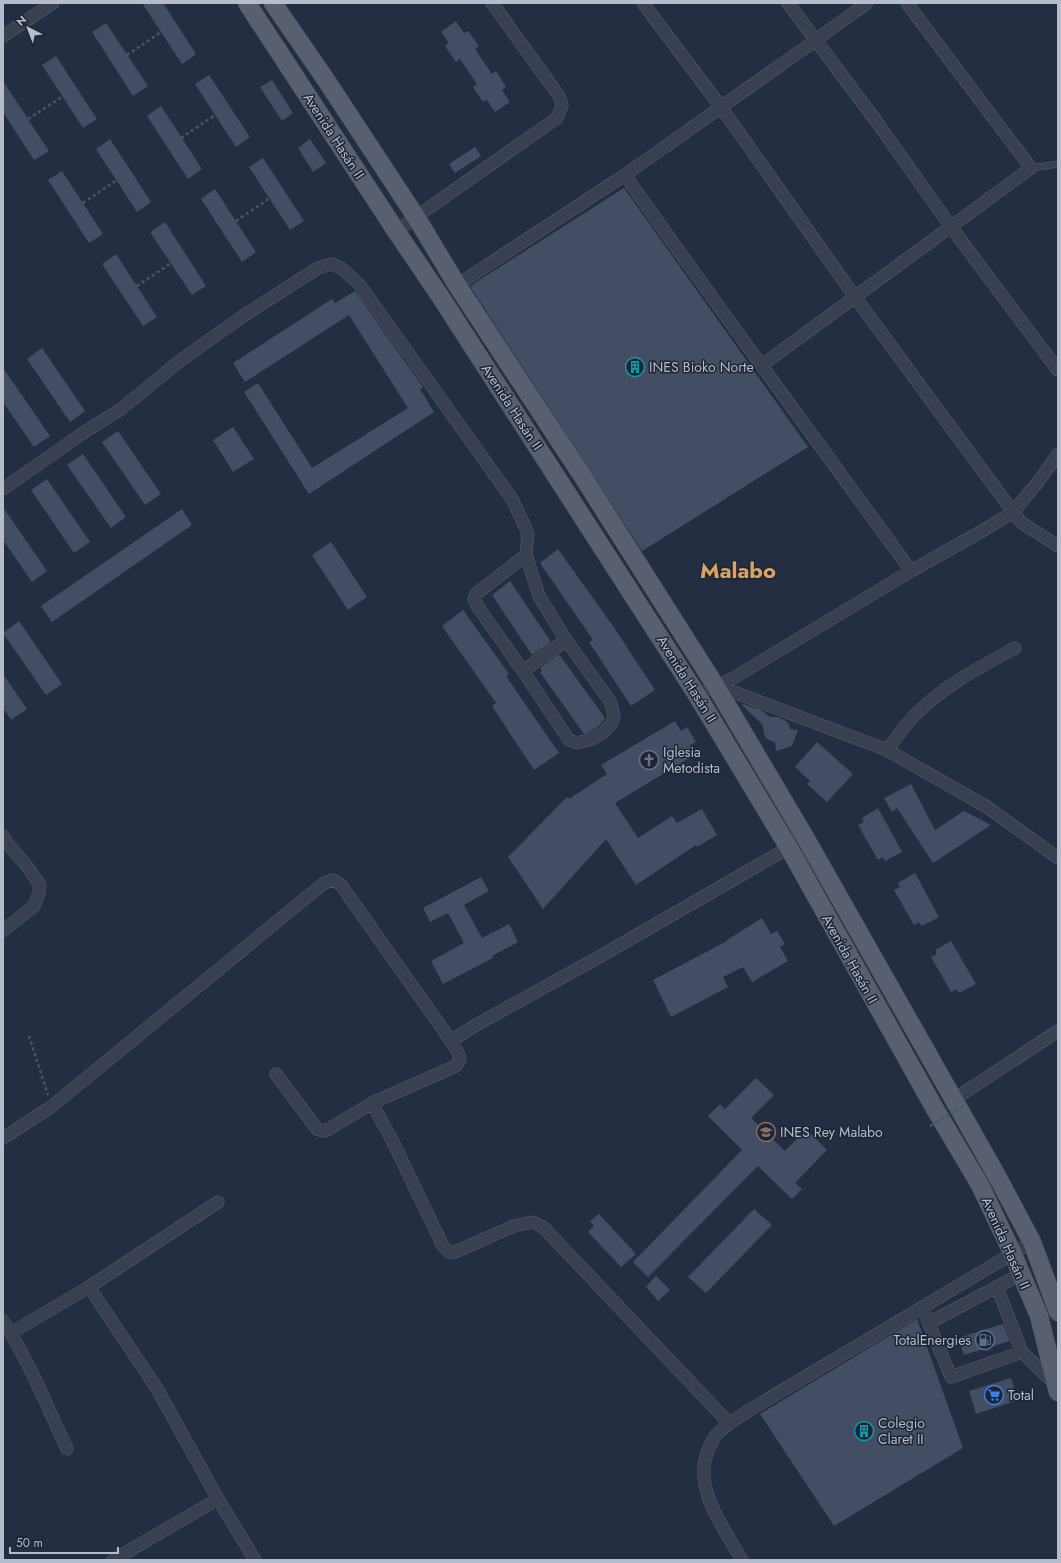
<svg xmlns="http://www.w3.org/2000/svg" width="1061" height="1563" font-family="Jost,sans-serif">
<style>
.building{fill:#434d64}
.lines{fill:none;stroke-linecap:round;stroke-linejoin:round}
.lane-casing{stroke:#565e6f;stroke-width:7}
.street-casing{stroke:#565e6f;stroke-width:13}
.primary-casing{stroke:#42495b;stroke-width:19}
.path{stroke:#445a60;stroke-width:2.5;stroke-dasharray:3 3;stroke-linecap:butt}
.lane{stroke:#394051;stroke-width:6}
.street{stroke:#394051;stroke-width:12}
.primary{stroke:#575f71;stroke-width:18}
.path-bridge{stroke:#445a60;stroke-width:2.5;stroke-dasharray:3 3;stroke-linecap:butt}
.labels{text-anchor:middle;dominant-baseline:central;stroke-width:3;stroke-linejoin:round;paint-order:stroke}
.street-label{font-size:14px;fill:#b5bccc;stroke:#1d2537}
.poi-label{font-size:14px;fill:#b5bccc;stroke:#1d2537;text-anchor:start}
.town-label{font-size:22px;font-weight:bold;fill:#dba261;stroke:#1d2537}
</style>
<rect width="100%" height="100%" fill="#242e42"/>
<path class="building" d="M 142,3 L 163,3 L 196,54 L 182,64 Z
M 456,21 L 464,33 L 468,31 L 479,46 L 475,49 L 492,74 L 496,71 L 506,87 L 502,90 L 510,102 L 495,112 L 487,100 L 483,102 L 473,87 L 477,84 L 460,59 L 456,62 L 445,46 L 449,43 L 441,32 Z
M 106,23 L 148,86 L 133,96 L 92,32 Z
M 56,56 L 97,119 L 83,128 L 42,65 Z
M 209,75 L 250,137 L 236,147 L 195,84 Z
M 272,80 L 293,113 L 282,121 L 260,87 Z
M 3,81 L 49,151 L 34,160 L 3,112 Z
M 161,106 L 202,169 L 188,179 L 147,116 Z
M 110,139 L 151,202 L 137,212 L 96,149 Z
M 310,139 L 326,163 L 313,172 L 298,148 Z
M 475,147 L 481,156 L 455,173 L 449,164 Z
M 263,158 L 304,221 L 290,230 L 249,167 Z
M 62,171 L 103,234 L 89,243 L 48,180 Z
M 624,188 L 808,447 L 642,551 L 470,286 Z
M 215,189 L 256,252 L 242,262 L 201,199 Z
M 165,222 L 206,286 L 192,295 L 150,232 Z
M 116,254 L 157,317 L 143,326 L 102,264 Z
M 355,291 L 420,383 L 423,387 L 420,389 L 434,412 L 309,494 L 244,392 L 258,383 L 312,468 L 408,408 L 349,315 L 245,382 L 233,363 L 332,299 L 335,303 Z
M 42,348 L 85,411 L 70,422 L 27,359 Z
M 3,368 L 50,436 L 34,447 L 3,402 Z
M 233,427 L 254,459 L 233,472 L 213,440 Z
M 118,431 L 161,494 L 145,505 L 102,442 Z
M 83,454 L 126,517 L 111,528 L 67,465 Z
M 47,479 L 90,542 L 74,553 L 31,490 Z
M 3,507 L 47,571 L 32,582 L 3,540 Z
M 182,509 L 192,525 L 52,622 L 41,606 Z
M 331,542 L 367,597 L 348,610 L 312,555 Z
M 558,549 L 613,626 L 655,690 L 631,706 L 589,642 L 593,640 L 540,563 Z
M 510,581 L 551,642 L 532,655 L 492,595 Z
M 463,610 L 509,674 L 506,676 L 559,753 L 534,770 L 492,706 L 496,703 L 442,626 Z
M 19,621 L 62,684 L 46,695 L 3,633 Z
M 559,654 L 605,718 L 599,726 L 589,732 L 584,734 L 540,672 L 542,671 L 540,668 Z
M 3,674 L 27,709 L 11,720 L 3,708 Z
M 743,704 L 761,710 L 770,717 L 778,717 L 784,720 L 789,724 L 790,729 L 798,730 L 792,746 L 776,751 L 775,742 L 769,740 L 765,737 L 762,724 L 742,705 Z
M 675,721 L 681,731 L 687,727 L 696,742 L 690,745 L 696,754 L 615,803 L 638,838 L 672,816 L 677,823 L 702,809 L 717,835 L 697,847 L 696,845 L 636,885 L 606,839 L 543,909 L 508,857 L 567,797 L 569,799 L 607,774 L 601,765 Z
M 817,742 L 853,774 L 827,802 L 807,784 L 810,781 L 795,767 Z
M 911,784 L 935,830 L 964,811 L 991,825 L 933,863 L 897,808 L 892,812 L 884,798 Z
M 878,808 L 902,852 L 885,861 L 883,857 L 878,860 L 858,825 L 864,822 L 862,818 Z
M 915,873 L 939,917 L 922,926 L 919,922 L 914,925 L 894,890 L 900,887 L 898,883 Z
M 481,877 L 489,891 L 464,905 L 482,938 L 509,924 L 518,942 L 492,956 L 493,958 L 443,984 L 431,961 L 464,943 L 448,913 L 430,922 L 423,908 Z
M 762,918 L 771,934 L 777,931 L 785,944 L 780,947 L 788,961 L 752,982 L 743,967 L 723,977 L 728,987 L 671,1017 L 653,980 L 727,941 L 727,940 Z
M 951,941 L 976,984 L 959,993 L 956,989 L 951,992 L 931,957 L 937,954 L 935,950 Z
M 756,1078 L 774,1095 L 751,1118 L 785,1151 L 806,1129 L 827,1150 L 795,1183 L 802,1189 L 792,1199 L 758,1166 L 648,1277 L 633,1262 L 742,1150 L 708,1116 L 720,1104 L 725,1109 Z
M 754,1209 L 772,1225 L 706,1293 L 688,1277 Z
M 599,1214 L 636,1254 L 621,1267 L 588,1232 L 594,1226 L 590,1221 Z
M 656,1276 L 670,1290 L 658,1301 L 646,1287 Z
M 917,1319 L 963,1448 L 834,1526 L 760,1414 Z
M 1003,1324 L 1010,1341 L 964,1355 L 958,1338 Z
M 1011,1378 L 1018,1400 L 976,1414 L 969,1391 Z"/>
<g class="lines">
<defs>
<path id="lane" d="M 1031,168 L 1058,164"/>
<path id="street" d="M 643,3 L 721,107 L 855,297 L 1013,512 L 1022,523 L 1058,546
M 788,3 L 879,125 L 951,227 L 1058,370
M 3,36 L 53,3
M 625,175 C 718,308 816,439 911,571
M 396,231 L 557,118 L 562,105 L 559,96 L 492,3
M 457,285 L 625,175 L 816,40 L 867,3
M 762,365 L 1031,168 L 907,3
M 3,489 L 83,433 L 121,409 L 181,360 L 243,316 L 318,268 L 332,264 L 341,268 L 359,284 L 512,499 L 528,533 L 526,555 L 539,596 L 566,640 L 610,701 L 614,715 L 612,723 L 604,732 L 592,739 L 577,743 L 569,740 L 523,671 L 478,607 L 474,599 L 476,594 L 526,555
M 523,671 L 566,640
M 715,685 L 887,750 L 987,807 L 1058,858
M 697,695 L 735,677 L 911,571 L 984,530 L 1013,512 L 1038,482 L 1058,454
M 887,750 C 897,737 906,723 918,712 C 945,685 982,666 1015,648
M 3,836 L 7,843 L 26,865 L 40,885 L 39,893 L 34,906 L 3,931
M 451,1041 L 476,1025 L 599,957 L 795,844
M 953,1100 L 1058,1031
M 372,1103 L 393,1142 L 443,1246 L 449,1252 L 455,1252 L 514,1226 L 533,1222 L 543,1227 L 729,1423
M 3,1138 L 51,1107 L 324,883 L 333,880 L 341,885 L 451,1041 L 458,1053 L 460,1059 L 456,1066 L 372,1103 L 329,1129 L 323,1131 L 317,1129 L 276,1074
M 89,1287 L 156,1387 L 218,1499 L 255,1560
M 997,1287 L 1022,1352 L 1054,1383
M 922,1307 L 951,1377 L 1022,1352
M 3,1321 C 29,1361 47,1406 67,1449
M 929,1323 L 1021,1274
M 11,1333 L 89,1287 L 218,1202
M 113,1560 L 218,1499
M 742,1560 C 723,1527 690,1485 710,1446 C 712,1443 713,1438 716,1435 C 725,1425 737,1418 748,1411 L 1032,1242"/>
<path id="primary" d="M 247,3 L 396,231 L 440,296 L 697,695 L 789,848 L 935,1109 L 980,1185 L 1012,1252 L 1039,1316 L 1058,1392
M 273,3 L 326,80 L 416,217 L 457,285 L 583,477 L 715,685 L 805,837 L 997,1176 L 1032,1242 L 1058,1312"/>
</defs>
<use href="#lane" class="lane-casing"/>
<use href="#street" class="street-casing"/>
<use href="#primary" class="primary-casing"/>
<path class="path" d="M 127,55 L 161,32
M 28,119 L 62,97
M 181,138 L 215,115
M 83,203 L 117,180
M 236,221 L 270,198
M 137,286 L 171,263
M 29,1036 L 48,1095"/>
<use href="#lane" class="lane"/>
<use href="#street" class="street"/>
<use href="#primary" class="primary"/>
<path class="path-bridge" d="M 930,1126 L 965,1105"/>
</g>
<defs>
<symbol id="building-ring" viewBox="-11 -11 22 22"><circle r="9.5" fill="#1d2537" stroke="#0f9aa8" stroke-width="1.5"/><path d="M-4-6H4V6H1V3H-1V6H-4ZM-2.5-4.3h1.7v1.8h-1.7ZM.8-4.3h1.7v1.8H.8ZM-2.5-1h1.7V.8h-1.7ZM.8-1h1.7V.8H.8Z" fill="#0f9aa8"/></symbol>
<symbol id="church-ring" viewBox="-11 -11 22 22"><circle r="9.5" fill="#1d2537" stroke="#6b7280" stroke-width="1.5"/><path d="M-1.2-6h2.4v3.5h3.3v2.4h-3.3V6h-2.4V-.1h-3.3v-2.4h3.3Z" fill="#6b7280"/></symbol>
<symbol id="university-ring" viewBox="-11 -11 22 22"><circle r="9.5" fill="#1d2537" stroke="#8d6e63" stroke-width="1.5"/><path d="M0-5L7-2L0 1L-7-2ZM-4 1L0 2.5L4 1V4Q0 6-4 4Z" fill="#8d6e63"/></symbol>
<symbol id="fuel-ring" viewBox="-11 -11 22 22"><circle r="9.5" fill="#1d2537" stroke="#5c6f8a" stroke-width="1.5"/><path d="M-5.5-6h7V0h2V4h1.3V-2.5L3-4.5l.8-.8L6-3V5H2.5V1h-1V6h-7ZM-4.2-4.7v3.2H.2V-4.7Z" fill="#5c6f8a"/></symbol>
<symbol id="supermarket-ring" viewBox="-11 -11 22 22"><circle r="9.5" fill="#1d2537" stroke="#3f7fe0" stroke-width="1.5"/><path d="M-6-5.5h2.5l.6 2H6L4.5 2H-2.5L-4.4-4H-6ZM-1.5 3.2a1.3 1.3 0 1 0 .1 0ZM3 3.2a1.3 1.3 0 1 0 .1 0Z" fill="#3f7fe0"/></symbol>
</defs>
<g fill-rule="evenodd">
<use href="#building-ring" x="624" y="356" width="22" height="22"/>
<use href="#church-ring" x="638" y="749" width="22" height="22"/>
<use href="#university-ring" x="755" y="1121" width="22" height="22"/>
<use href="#fuel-ring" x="974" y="1329" width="22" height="22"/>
<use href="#supermarket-ring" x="983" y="1384" width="22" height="22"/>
<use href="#building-ring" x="853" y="1420" width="22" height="22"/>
</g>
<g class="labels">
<g class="street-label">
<text transform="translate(334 136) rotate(57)">Avenida Hasán II</text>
<text transform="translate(512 407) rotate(57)">Avenida Hasán II</text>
<text transform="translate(687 679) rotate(58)">Avenida Hasán II</text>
<text transform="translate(850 959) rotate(61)">Avenida Hasán II</text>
<text transform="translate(1006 1243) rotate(66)">Avenida Hasán II</text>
</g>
<g class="poi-label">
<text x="649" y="367">INES Bioko Norte</text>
<text x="663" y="752">Iglesia<tspan x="663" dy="16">Metodista</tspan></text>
<text x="780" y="1132">INES Rey Malabo</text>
<text x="971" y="1340" text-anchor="end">TotalEnergies</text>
<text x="1008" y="1395">Total</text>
<text x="878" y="1423">Colegio<tspan x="878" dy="16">Claret II</tspan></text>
</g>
<g class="town-label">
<text x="738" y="570">Malabo</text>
</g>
</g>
<rect width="1061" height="1563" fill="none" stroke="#b5bccc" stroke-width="8"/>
<g transform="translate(28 28) rotate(318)" stroke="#1d2537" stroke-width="3" paint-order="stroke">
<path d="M0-3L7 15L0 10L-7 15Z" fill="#b5bccc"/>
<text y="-6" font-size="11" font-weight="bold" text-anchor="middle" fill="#b5bccc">N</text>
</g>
<path d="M10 1547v6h108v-6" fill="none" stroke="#b5bccc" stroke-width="2"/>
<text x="16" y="1547" font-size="12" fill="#b5bccc" stroke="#1d2537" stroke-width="3" paint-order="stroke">50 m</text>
</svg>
